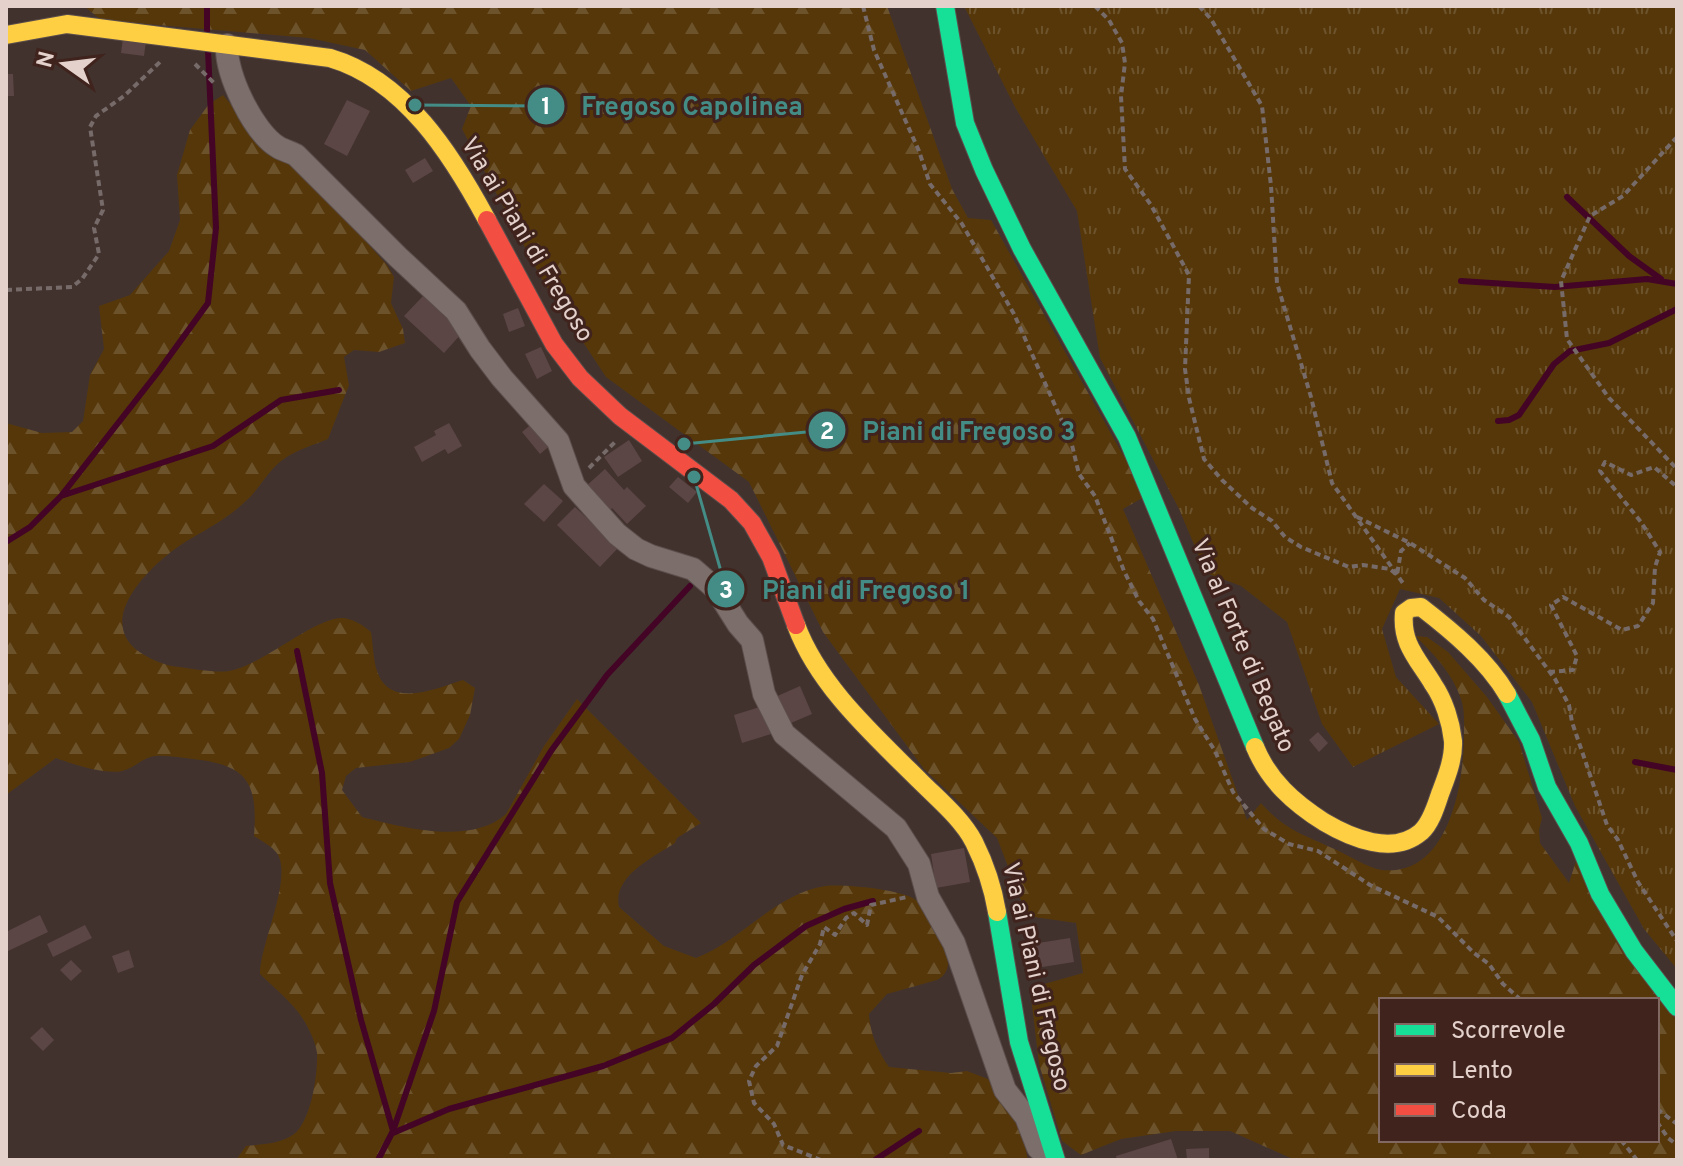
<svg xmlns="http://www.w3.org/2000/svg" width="1683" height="1166" font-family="Overpass,sans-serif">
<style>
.grass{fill:url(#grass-tufts)}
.forest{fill:url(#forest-firs);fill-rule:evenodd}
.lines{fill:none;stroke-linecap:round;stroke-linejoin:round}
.stream{stroke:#440425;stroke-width:6}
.building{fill:#5b4645}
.street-casing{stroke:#5c4e4b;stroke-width:24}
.fast-casing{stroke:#5c4e4b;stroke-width:20}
.slow-casing{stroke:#5c4e4b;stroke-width:20}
.jam-casing{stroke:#5c4e4b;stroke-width:20}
.path{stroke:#776b69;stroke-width:4;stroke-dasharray:6 4;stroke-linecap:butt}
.street{stroke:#7b6e6b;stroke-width:22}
.fast{stroke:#16e098;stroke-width:18}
.slow{stroke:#ffcf43;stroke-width:18}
.jam{stroke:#f24e42;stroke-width:18}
.labels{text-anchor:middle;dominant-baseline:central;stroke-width:6;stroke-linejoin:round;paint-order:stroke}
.street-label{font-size:24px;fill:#e4d1cc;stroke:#3f231c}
.leader{fill:none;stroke:#448d86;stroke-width:3}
.callout-dot{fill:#448d86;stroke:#3f231c;stroke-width:3}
.mark-label{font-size:24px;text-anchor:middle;font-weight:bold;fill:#fff}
.callout-label{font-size:26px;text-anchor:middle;font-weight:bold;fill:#448d86;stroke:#3f231c;stroke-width:6;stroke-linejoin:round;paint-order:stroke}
</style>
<defs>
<pattern id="grass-tufts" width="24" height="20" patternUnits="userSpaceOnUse" patternTransform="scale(2)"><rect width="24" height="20" fill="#55370a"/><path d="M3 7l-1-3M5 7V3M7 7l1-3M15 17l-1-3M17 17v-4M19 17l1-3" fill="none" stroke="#6d532c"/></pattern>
<pattern id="forest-firs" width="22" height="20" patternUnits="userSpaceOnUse" patternTransform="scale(2)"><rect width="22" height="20" fill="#55370a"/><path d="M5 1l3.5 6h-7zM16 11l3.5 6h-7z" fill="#6d532c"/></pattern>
</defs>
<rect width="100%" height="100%" fill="#41322e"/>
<path class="grass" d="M 964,6 L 1677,6 L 1677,969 L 1644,929 L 1575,806 L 1532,702 L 1481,636 L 1439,598 L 1400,589 L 1382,629 L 1396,677 L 1439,724 L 1353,767 L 1322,724 L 1287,622 L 1241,586 L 1206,573 L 1179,509 L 1100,358 L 1077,211 L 1015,107 Z"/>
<path class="forest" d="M 84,6 L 887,6 L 952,189 L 968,218 L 991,220 L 1146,496 L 1123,509 L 1199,685 L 1247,820 L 1261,803 C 1285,830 1301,833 1332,848 C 1347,854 1367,868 1382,870 C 1449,877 1464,783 1464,735 C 1464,723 1465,711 1461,699 C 1452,673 1434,654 1415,636 L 1427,637 L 1448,652 L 1487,697 L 1519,742 L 1542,818 L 1539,830 L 1540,843 L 1569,883 L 1576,861 L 1677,1021 L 1677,1160 L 1295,1160 L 1230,1131 L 1176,1131 L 1121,1139 L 1081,1155 L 1062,1141 L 1039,1064 L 1030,988 L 1083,973 L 1076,923 L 1027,916 L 997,838 L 924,769 L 823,632 L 749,482 L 606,377 L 544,283 L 462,129 L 471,106 L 451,78 L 411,91 L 365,50 L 309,38 L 101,20 ZM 1381,1000 L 1657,1000 L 1657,1140 L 1381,1140 Z
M 223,95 L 250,127 L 343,216 L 387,265 L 394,277 L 391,303 L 403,329 L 405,343 L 379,352 L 354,350 L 344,357 L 349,385 L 328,439 C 314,445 296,450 284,459 C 269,469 260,488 247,500 C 232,515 211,527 192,538 C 159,556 89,619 141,653 C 152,660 166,666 180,667 C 195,669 215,673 229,671 C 264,665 315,616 344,618 C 355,620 363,625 371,632 C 373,644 373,659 377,671 C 390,710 437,688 463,680 L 475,688 L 470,715 L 459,739 L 449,748 L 410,762 L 356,768 L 346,776 L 342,790 L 362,817 C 402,827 470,846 506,814 L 544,746 L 577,699 L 701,823 L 677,838 L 675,843 C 654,857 612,876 619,907 L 664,946 L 696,958 C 742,940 775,894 825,886 C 844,884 900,889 916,900 C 925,906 949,954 948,965 C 947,972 943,977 937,980 L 887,994 L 869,1014 C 870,1034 878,1051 889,1067 L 951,1073 L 967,1071 L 988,1079 L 1021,1127 L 1028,1160 L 236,1160 L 246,1146 C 262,1144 281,1144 294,1134 C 311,1121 318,1074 317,1053 C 316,1044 310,1031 306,1024 C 295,1004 276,990 260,974 C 259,946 296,872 275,851 C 270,845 261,841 254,836 C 258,783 248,765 193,759 C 181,758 168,755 156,756 C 143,757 135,768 122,771 C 107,775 71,764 56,758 L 6,795 L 6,423 L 42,433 L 72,432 L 83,421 L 90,375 L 104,349 L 99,306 L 130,295 L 169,251 L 180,220 L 177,175 L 190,130 L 209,104 Z"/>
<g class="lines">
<path class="stream" d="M 207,6 L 207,34
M 1567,197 L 1629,256 L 1661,279
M 1461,281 L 1555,287 L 1647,279 L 1677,284
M 1498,421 L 1509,420 L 1519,415 L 1554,364 L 1570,351 L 1609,343 L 1677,309
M 61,496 L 213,446 L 281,400 L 339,390
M 6,542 L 30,527 L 61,496 L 158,372 L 208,303 L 216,228 L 208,50
M 297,651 L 322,773 L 330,883 L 361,1020 L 393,1131
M 1635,762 L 1677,770
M 393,1133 L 449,1109 L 603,1066 L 672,1038 L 714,1004 L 754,965 L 806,926 L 844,909 L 873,901
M 378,1160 L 393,1131 L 434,1011 L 457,902 L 551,751 L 607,675 L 690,586
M 875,1160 L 919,1131"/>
</g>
<path class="building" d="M 123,38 L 146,41 L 144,56 L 121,53 Z
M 6,74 L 13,74 L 14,96 L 6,96 Z
M 347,100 L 370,111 L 347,156 L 324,144 Z
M 425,158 L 433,171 L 413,183 L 405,170 Z
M 423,296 L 462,333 L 444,353 L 404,316 Z
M 518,308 L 525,326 L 509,332 L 503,314 Z
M 541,347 L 552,371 L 537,379 L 525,354 Z
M 534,422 L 552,444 L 540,454 L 522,432 Z
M 449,423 L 462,446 L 448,454 L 445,449 L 422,462 L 414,447 L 436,435 L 434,431 Z
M 629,440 L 642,461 L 618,477 L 604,457 Z
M 605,469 L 624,490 L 627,487 L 646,506 L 627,524 L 612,508 L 607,514 L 584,488 Z
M 678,477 L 697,492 L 688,503 L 669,487 Z
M 544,484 L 563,501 L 544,522 L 524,504 Z
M 575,507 L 618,548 L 600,567 L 557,525 Z
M 800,686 L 812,714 L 784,726 L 773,698 Z
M 763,706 L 771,734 L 742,743 L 734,715 Z
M 1318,732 L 1328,743 L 1319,752 L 1309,740 Z
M 964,848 L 970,882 L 936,888 L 931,854 Z
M 40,915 L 48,932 L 6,952 L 6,932 Z
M 85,925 L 92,938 L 53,957 L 47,944 Z
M 1070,938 L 1074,962 L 1036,968 L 1032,944 Z
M 129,950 L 134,967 L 118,973 L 112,956 Z
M 71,960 L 82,971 L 71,981 L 60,970 Z
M 42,1027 L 54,1040 L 43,1051 L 30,1038 Z
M 1171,1139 L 1178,1160 L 1117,1160 L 1116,1156 Z
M 1209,1148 L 1209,1160 L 1187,1160 L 1186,1149 Z"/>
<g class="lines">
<defs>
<path id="street" d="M 227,45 C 225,73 253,132 278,147 C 283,150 290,152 296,155 L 398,257 L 456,311 L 480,349 L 502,378 L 558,441 L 574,486 L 617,534 L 636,549 L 651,556 L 693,569 L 716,589 L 738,624 L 752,640 L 764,694 L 784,734 L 896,828 L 919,864 L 928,897 L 954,943 L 1005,1090 L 1026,1117 L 1038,1148 L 1047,1154"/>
<path id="fast" d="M 945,6 L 965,123 L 984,170 L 1022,249 L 1127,437 L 1255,747
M 1507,694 L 1531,740 L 1547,787 L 1579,843 L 1600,894 L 1634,951 L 1677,1007
M 997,912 L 1019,1042 L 1056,1160"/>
<path id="slow" d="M 6,35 L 67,24 L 330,58 C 405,80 452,155 487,220
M 796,625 C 819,687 875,736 921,782 C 939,800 962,819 974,842 C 985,864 993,888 997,912
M 1255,747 C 1269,781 1294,803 1324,822 C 1351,838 1393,856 1421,832 C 1431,823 1436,806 1440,794 C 1446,778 1454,759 1453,741 C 1451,722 1444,700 1433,684 C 1418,659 1401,644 1404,613 L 1411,608 L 1421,607 C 1452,631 1487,660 1507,694"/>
<path id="jam" d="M 487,220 L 554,344 L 580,378 L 620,416 L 731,500 L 752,523 L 771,557 L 796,625"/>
</defs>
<use href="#street" class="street-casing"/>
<use href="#fast" class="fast-casing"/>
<use href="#slow" class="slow-casing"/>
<use href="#jam" class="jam-casing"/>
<path class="path" d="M 863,6 L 874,50 L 919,151 L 930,184 L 962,224 L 1014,314 L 1071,441 L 1079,474 L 1095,496 L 1124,571 L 1139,601 L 1153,619 L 1195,719 L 1215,751 L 1233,792 L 1264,829 L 1289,844 L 1318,851 L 1370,885 L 1438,917 L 1474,953 L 1489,964 L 1503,984 L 1521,1000
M 1095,6 L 1109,20 L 1122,43 L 1125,63 L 1121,96 L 1125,169 L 1151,205 L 1189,275 L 1185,369 L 1189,398 L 1204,459 L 1222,480 L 1252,508 L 1272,521 L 1285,537 L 1301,547 L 1349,567 L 1363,565 L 1390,569 L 1397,575 L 1401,551 L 1410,543
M 1199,6 L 1211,19 L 1262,106 L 1271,186 L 1277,283 L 1311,397 L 1332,483 L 1405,586
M 195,64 L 214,83
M 1677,137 L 1623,196 L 1590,216 L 1561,281 L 1567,339 L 1609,398 L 1677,469
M 6,290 L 72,287 L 82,279 L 99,254 L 94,228 L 103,210 L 90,127 L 96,116 L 124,96 L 161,61
M 589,468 L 617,440
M 1357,517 L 1410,543 L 1465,578 L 1484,600 L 1509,617 L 1555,679 L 1569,705 L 1572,722 L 1607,825 L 1618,840 L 1638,882 L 1677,941
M 1549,672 L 1573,670 L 1577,656 L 1551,605 L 1563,597 L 1622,630 L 1638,626 L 1653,603 L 1655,567 L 1660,552 L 1641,522 L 1600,471 L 1605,462 L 1631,475 L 1654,467 L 1677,487
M 1657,1109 L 1677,1124
M 1657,1122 L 1668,1138 L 1677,1145
M 1621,1140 L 1637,1160
M 821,1160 L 783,1145 L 774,1124 L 754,1103 L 749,1081 L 756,1066 L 777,1046 L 802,975 L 820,944 L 824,927 L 835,935 L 846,918 L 854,913 L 867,925 L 871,905 L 907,897"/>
<use href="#street" class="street"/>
<use href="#fast" class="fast"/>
<use href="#slow" class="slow"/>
<use href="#jam" class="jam"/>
</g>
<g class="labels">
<g class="street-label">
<text transform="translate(526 240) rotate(59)">Via ai Piani di Fregoso</text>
<text transform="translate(1242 646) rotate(67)">Via al Forte di Begato</text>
<text transform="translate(1035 977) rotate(77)">Via ai Piani di Fregoso</text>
</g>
</g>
<path class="leader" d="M415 105L546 106M684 444L827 430M694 477L726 589"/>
<g class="callout-dot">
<circle cx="415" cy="105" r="8"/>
<circle cx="684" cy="444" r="8"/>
<circle cx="694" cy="477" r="8"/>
<circle cx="546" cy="106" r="20"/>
<circle cx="827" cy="430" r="20"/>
<circle cx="726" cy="589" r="20"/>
</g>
<g class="mark-label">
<text x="546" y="114">1</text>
<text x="827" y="439">2</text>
<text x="726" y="598">3</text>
</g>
<g class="callout-label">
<text x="692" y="115">Fregoso Capolinea</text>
<text x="969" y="440">Piani di Fregoso 3</text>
<text x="866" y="599">Piani di Fregoso 1</text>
</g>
<rect width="1683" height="1166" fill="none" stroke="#e4d1cc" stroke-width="16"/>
<rect x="1379" y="998" width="280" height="144" fill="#3f231c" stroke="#816962" stroke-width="2"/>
<rect x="1395" y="1024" width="40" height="12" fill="#16e098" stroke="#816962" stroke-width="2"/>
<text x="1451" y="1038" font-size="24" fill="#e4d1cc">Scorrevole</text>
<rect x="1395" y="1064" width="40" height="12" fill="#ffcf43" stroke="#816962" stroke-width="2"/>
<text x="1451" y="1078" font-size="24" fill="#e4d1cc">Lento</text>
<rect x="1395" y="1104" width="40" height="12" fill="#f24e42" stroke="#816962" stroke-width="2"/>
<text x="1451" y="1118" font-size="24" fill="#e4d1cc">Coda</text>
<g transform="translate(64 64) rotate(284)" stroke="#3f231c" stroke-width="6" paint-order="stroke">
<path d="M0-6L14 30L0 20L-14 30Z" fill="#e4d1cc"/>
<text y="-12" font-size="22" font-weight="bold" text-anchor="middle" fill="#e4d1cc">N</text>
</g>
</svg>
